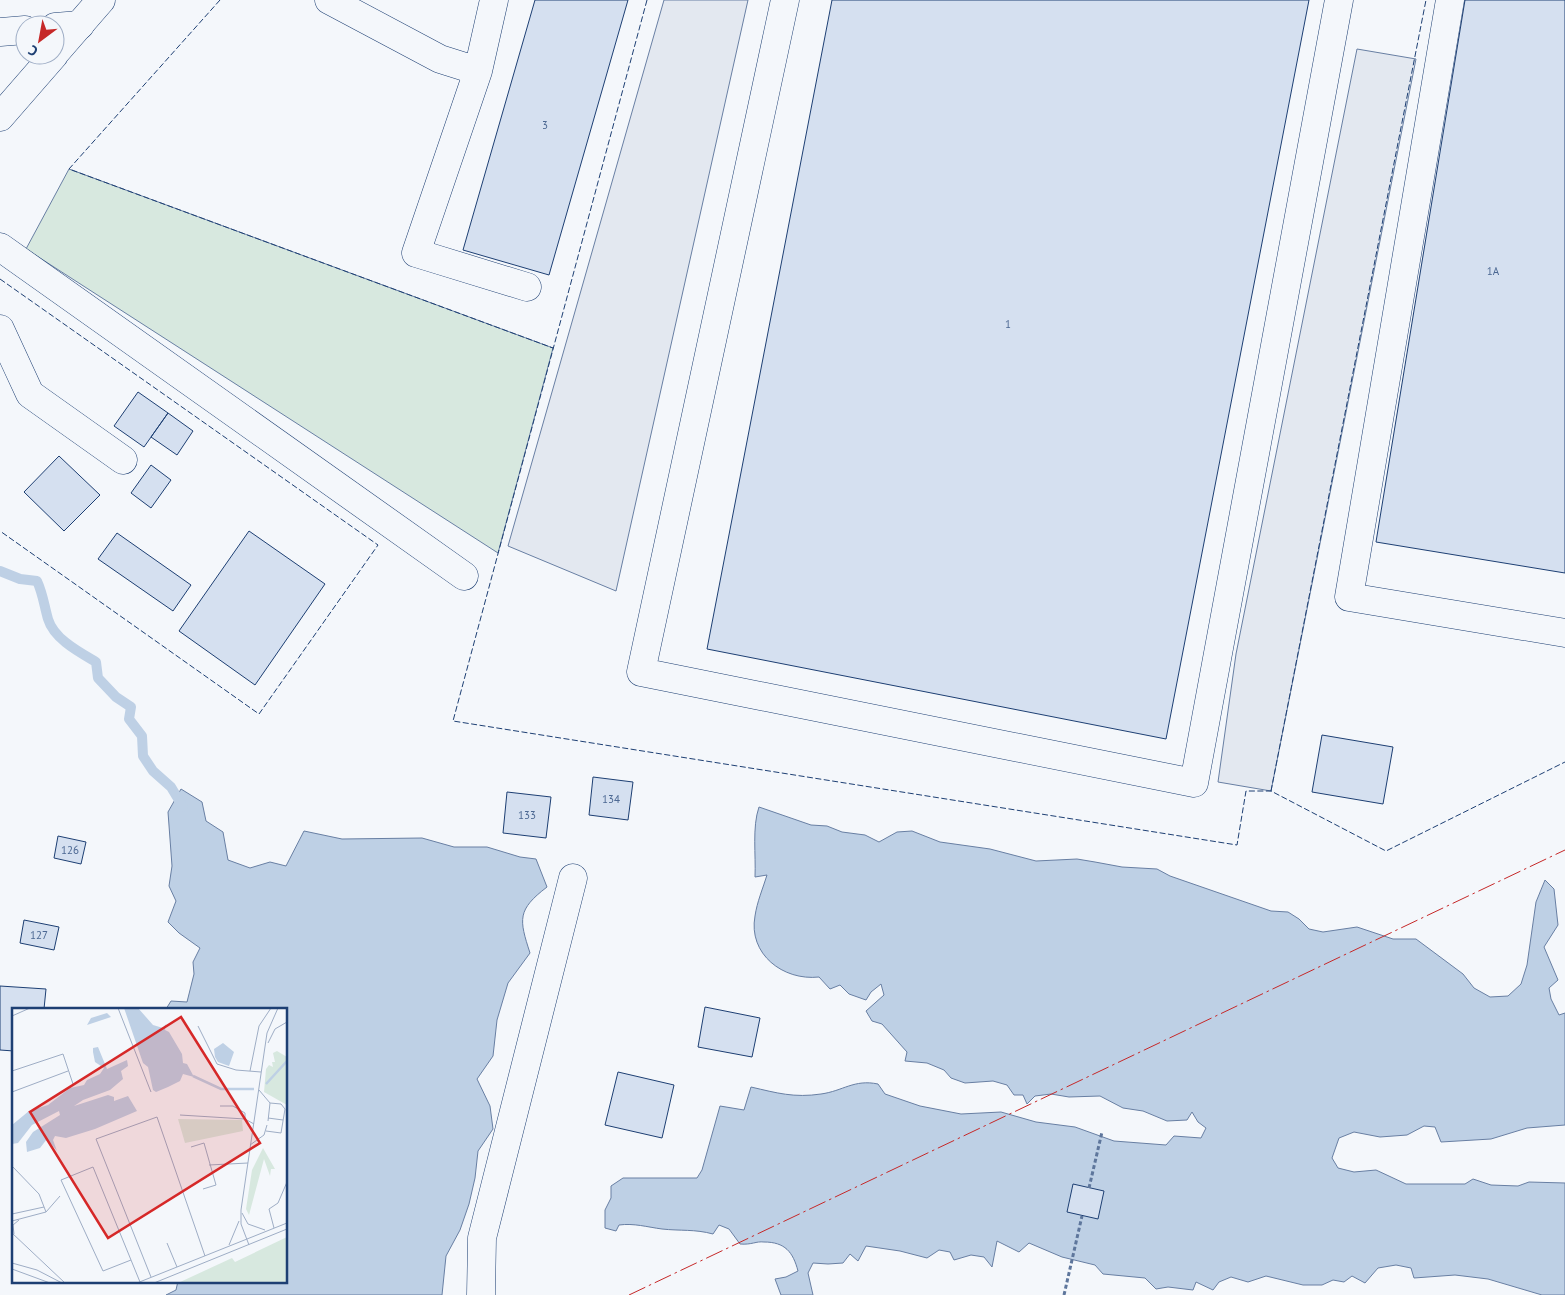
<svg xmlns="http://www.w3.org/2000/svg" width="1565" height="1295" font-family="'PT Sans',sans-serif">
<style>
.green{fill:#d7e8df;stroke:#687fa3}
.parking{fill:#e3e8f0;stroke:#687fa3}
.water{fill:#bed0e5;stroke:#687fa3}
.lines{fill:none;stroke-linecap:round;stroke-linejoin:round}
.stream{stroke:#bed0e5;stroke-width:10}
.building{fill:#d5e0f0;stroke:#1d3f73}
.minor-casing{stroke:#1d3f73;stroke-width:29}
.major-casing{stroke:#1d3f73;stroke-width:29}
.path{stroke:#5e769c;stroke-width:3;stroke-dasharray:4 2.5;stroke-linecap:butt}
.minor{stroke:#f4f7fb;stroke-width:28}
.major{stroke:#f4f7fb;stroke-width:28}
.fence{stroke:#1d3f73;stroke-width:1;stroke-dasharray:6 2.5;stroke-linecap:butt}
.power{stroke:#c62828;stroke-width:1;stroke-dasharray:18 4 2.5 4;stroke-linecap:butt}
.labels{text-anchor:middle;dominant-baseline:central;stroke-width:4;stroke-linejoin:round;paint-order:stroke}
.number-label{font-size:11px;fill:#4b6792}
.inset-river{fill:none;stroke:#bed0e5;stroke-width:2.5}
.inset-road{fill:none;stroke:#9eadc5;stroke-width:1}
.view{fill:#d62828;fill-opacity:0.15;stroke:#d62828;stroke-width:2.5}
.inset-edge{fill:none;stroke:#1d3f73;stroke-width:2.5}
</style>
<rect width="100%" height="100%" fill="#f4f7fb"/>
<path class="green" d="M 69,169 L 553,348 L 498,553 L 26,249 Z"/>
<path class="parking" d="M 664,0 L 748,0 L 616,591 L 508,546 Z
M 1357,49 L 1416,59 L 1271,791 L 1218,782 L 1236,654 Z"/>
<path class="water" d="M 181,789 L 202,802 L 206,821 L 223,832 L 228,860 L 250,868 L 270,862 L 286,866 L 304,831 L 342,839 L 422,838 L 454,847 L 487,847 L 520,857 L 536,859 L 547,887 C 517,910 519,919 530,953 L 508,983 L 497,1020 L 493,1056 L 477,1079 L 490,1106 L 493,1129 L 478,1151 L 475,1178 L 469,1204 L 460,1230 L 446,1256 L 442,1295 L 166,1295 L 176,1290 L 178,1281 L 286,1281 L 286,1009 L 166,1009 L 171,1001 L 187,1002 L 194,974 L 193,962 L 200,948 L 179,933 L 168,922 L 176,901 L 169,886 L 172,866 L 168,812 Z
M 759,807 L 811,825 L 827,826 L 842,832 L 865,835 L 879,842 L 897,832 L 912,831 L 940,842 L 990,849 L 1036,861 L 1077,859 L 1095,862 L 1122,867 L 1157,869 L 1170,876 L 1271,911 L 1288,912 L 1299,919 L 1309,929 L 1323,932 L 1357,927 L 1393,939 L 1416,939 L 1463,974 L 1474,988 L 1490,997 L 1508,996 L 1521,984 L 1527,965 L 1536,902 L 1545,880 L 1554,889 L 1558,925 L 1544,947 L 1558,980 L 1549,988 L 1551,999 L 1559,1015 L 1565,1013 L 1565,1125 L 1527,1128 L 1491,1139 L 1441,1142 L 1435,1127 L 1424,1126 L 1407,1135 L 1380,1137 L 1354,1132 L 1339,1138 L 1332,1158 L 1338,1168 L 1354,1172 L 1376,1170 L 1406,1184 L 1465,1184 L 1473,1179 L 1491,1185 L 1518,1186 L 1529,1182 L 1565,1183 L 1565,1295 L 1542,1295 L 1488,1279 L 1455,1275 L 1414,1278 L 1411,1268 L 1396,1265 L 1378,1268 L 1365,1283 L 1352,1276 L 1344,1282 L 1333,1280 L 1322,1285 L 1303,1285 L 1266,1276 L 1248,1282 L 1231,1277 L 1219,1282 L 1213,1290 L 1196,1282 L 1193,1290 L 1168,1287 L 1156,1289 L 1145,1278 L 1103,1274 L 1095,1265 L 1062,1257 L 1029,1243 L 1019,1252 L 997,1241 L 992,1267 L 984,1257 L 971,1255 L 954,1260 L 950,1252 L 939,1250 L 927,1258 L 900,1251 L 866,1246 L 858,1261 L 850,1254 L 843,1263 L 828,1264 L 813,1263 L 808,1273 L 813,1295 L 781,1295 L 775,1279 L 786,1277 L 798,1271 C 793,1252 785,1242 764,1242 C 756,1241 752,1245 740,1244 L 729,1229 L 719,1225 L 713,1234 C 695,1229 680,1231 662,1229 C 647,1227 634,1223 619,1225 L 616,1231 L 605,1228 L 605,1210 L 611,1198 L 611,1186 L 623,1178 L 697,1178 L 702,1170 L 720,1106 L 744,1110 L 751,1087 C 777,1093 794,1098 821,1094 C 843,1091 854,1079 878,1084 L 885,1094 L 920,1106 L 961,1114 L 1001,1112 L 1036,1122 L 1075,1127 L 1114,1141 L 1166,1145 L 1174,1136 L 1201,1138 L 1206,1128 L 1198,1122 L 1192,1112 L 1187,1120 L 1167,1121 L 1143,1111 L 1123,1108 L 1100,1096 L 1069,1097 L 1051,1094 L 1035,1096 L 1027,1104 L 1023,1095 L 1014,1095 L 1007,1085 L 993,1081 L 965,1083 L 951,1078 L 944,1070 L 927,1063 L 905,1061 L 907,1052 L 882,1024 L 872,1021 L 866,1011 L 884,995 L 881,984 L 871,992 L 866,1000 L 849,994 L 840,985 L 830,989 L 819,977 C 783,981 748,954 755,916 C 757,902 763,888 767,875 L 755,877 C 756,855 752,827 759,807 Z"/>
<g class="lines">
<path class="stream" d="M 0,571 L 20,579 L 37,581 C 43,594 44,605 48,619 C 54,639 79,652 96,662 L 98,678 L 116,697 L 131,707 L 129,719 L 142,736 L 143,756 L 153,771 L 171,787 L 183,807"/>
</g>
<path class="building" d="M 535,0 L 628,0 L 549,275 L 463,250 Z
M 832,0 L 1309,0 L 1166,739 L 707,649 Z
M 1465,0 L 1565,0 L 1565,573 L 1376,542 Z
M 138,392 L 168,413 L 144,447 L 114,426 Z
M 168,413 L 193,431 L 177,455 L 151,437 Z
M 59,456 L 100,495 L 64,531 L 24,492 Z
M 151,465 L 171,480 L 151,508 L 131,493 Z
M 249,531 L 325,584 L 255,685 L 179,631 Z
M 117,533 L 191,585 L 173,611 L 98,559 Z
M 1322,735 L 1393,747 L 1383,804 L 1312,792 Z
M 593,777 L 633,782 L 628,820 L 589,815 Z
M 507,792 L 551,797 L 546,838 L 503,833 Z
M 58,836 L 86,842 L 81,864 L 54,858 Z
M 24,920 L 59,927 L 54,950 L 20,943 Z
M 0,986 L 46,989 L 44,1009 L 14,1009 L 14,1051 L 0,1050 Z
M 705,1007 L 760,1018 L 752,1057 L 698,1047 Z
M 618,1072 L 674,1085 L 662,1138 L 605,1125 Z
M 1073,1184 L 1104,1191 L 1098,1219 L 1067,1212 Z"/>
<g class="lines">
<defs>
<path id="minor" d="M 329,0 L 440,59 L 478,71
M 494,0 L 478,71 L 416,253 L 527,287
M 785,0 L 641,672 L 1194,783 L 1339,0
M 1450,0 L 1349,597 L 1565,633
M 55,27 L 80,25
M 0,32 L 25,30
M 0,247 L 464,576
M 0,329 L 30,394 L 123,460
M 481,1295 L 482,1238 L 573,878"/>
<path id="major" d="M 55,53 L 101,0
M 0,117 L 54,55"/>
</defs>
<use href="#minor" class="minor-casing"/>
<use href="#major" class="major-casing"/>
<path class="path" d="M 1089,1188 L 1102,1132
M 1064,1295 L 1082,1216"/>
<use href="#minor" class="minor"/>
<use href="#major" class="major"/>
<path class="fence" d="M 220,0 L 69,169 L 553,348
M 647,0 L 453,721 L 1237,845 L 1246,791 L 1271,791 L 1386,851 L 1565,762
M 0,279 L 378,545 L 259,714 L 0,531
M 1271,791 L 1426,0"/>
<path class="power" d="M 629,1295 L 1565,850"/>
</g>
<g class="labels">
<g class="number-label">
<text x="545" y="125">3</text>
<text x="1493" y="271">1А</text>
<text x="1008" y="324">1</text>
<text x="611" y="799">134</text>
<text x="527" y="815">133</text>
<text x="70" y="850">126</text>
<text x="39" y="935">127</text>
</g>
</g>
<g transform="translate(12 1008)">
<rect width="275" height="275" fill="#f4f7fb"/>
<path d="M 265,43 L 275,49 L 275,97 L 252,84 L 254,61 L 257,57 L 261,59 L 260,54 L 263,54 L 261,45 ZM 166,111 L 230,112 L 231,123 L 173,135 ZM 251,140 L 263,161 L 259,161 L 258,168 L 252,151 L 237,207 L 234,201 L 240,162 ZM 275,229 L 275,275 L 166,275 L 220,250 L 223,254 Z" fill="#d7e8df"/>
<path d="M 112,0 L 126,0 L 141,17 L 151,20 L 154,16 L 153,22 L 157,24 L 170,46 L 171,55 L 175,56 L 182,69 L 171,66 L 168,73 L 156,79 L 144,84 L 141,82 L 136,59 L 131,55 ZM 95,5 L 99,9 L 75,17 L 79,10 ZM 211,35 L 222,44 L 217,58 L 206,54 L 203,49 L 202,41 ZM 86,39 L 95,61 L 115,52 L 116,58 L 109,63 L 111,71 L 98,82 L 71,92 L 62,98 L 96,87 L 102,89 L 102,93 L 116,88 L 125,103 L 83,121 L 54,130 L 43,128 L 41,132 L 45,143 L 35,131 L 28,140 L 15,144 L 14,134 L 21,124 L 48,107 L 47,103 L 20,117 L 6,135 L 0,136 L 0,117 L 17,103 L 36,97 L 58,80 L 72,77 L 75,72 L 88,66 L 92,60 L 83,54 L 81,44 L 81,40 Z" fill="#bed0e5"/>
<path class="inset-river" d="M 181,68 L 209,81 L 242,81M 254,76 L 275,53"/>
<path class="inset-road" d="M 106,0 L 139,84M 0,8 L 18,0M 186,18 L 205,56 L 224,62 L 249,64M 256,35 L 263,21 L 275,14M 0,63 L 51,46 L 61,76M 238,63 L 247,18 L 259,0M 247,82 L 258,95 L 256,113M 0,84 L 56,63M 208,98 L 221,98 L 233,105 L 233,111M 168,107 L 233,111 L 242,116M 256,110 L 271,112M 254,123 L 269,125 L 273,101 L 269,96 L 258,95M 238,137 L 252,127 L 255,117M 179,139 L 192,135 L 204,177 L 191,181M 197,157 L 236,155M 0,158 L 27,186 L 34,204M 81,159 L 119,252 L 91,263 L 49,172 ZM 230,205 L 236,216 L 253,222M 0,206 L 32,199M 0,213 L 34,204 L 48,188M 262,220 L 257,201 L 266,195 L 275,174M 0,225 L 53,275M 2,226 L 1,217 L 7,212M 155,235 L 165,259M 217,237 L 227,213M 237,237 L 229,216 L 229,202 L 255,25 L 266,0M 119,252 L 128,274M 0,255 L 25,262 L 50,275M 0,261 L 38,275M 139,269 L 84,131 L 145,109 L 193,248M 125,275 L 275,215M 142,275 L 275,221"/>
<path class="view" d="M 169,9 L 248,135 L 96,230 L 18,104 Z"/>
<rect width="275" height="275" class="inset-edge"/>
</g>
<g transform="translate(40 40) rotate(212)"><circle r="24" fill="#f4f7fb" stroke="#9eadc5"/>
<path d="M0-4L9 19L0 12L-9 19Z" fill="#c62828"/>
<text y="-8" font-size="14" font-weight="bold" text-anchor="middle" fill="#1d3f73">С</text>
</g>
</svg>
